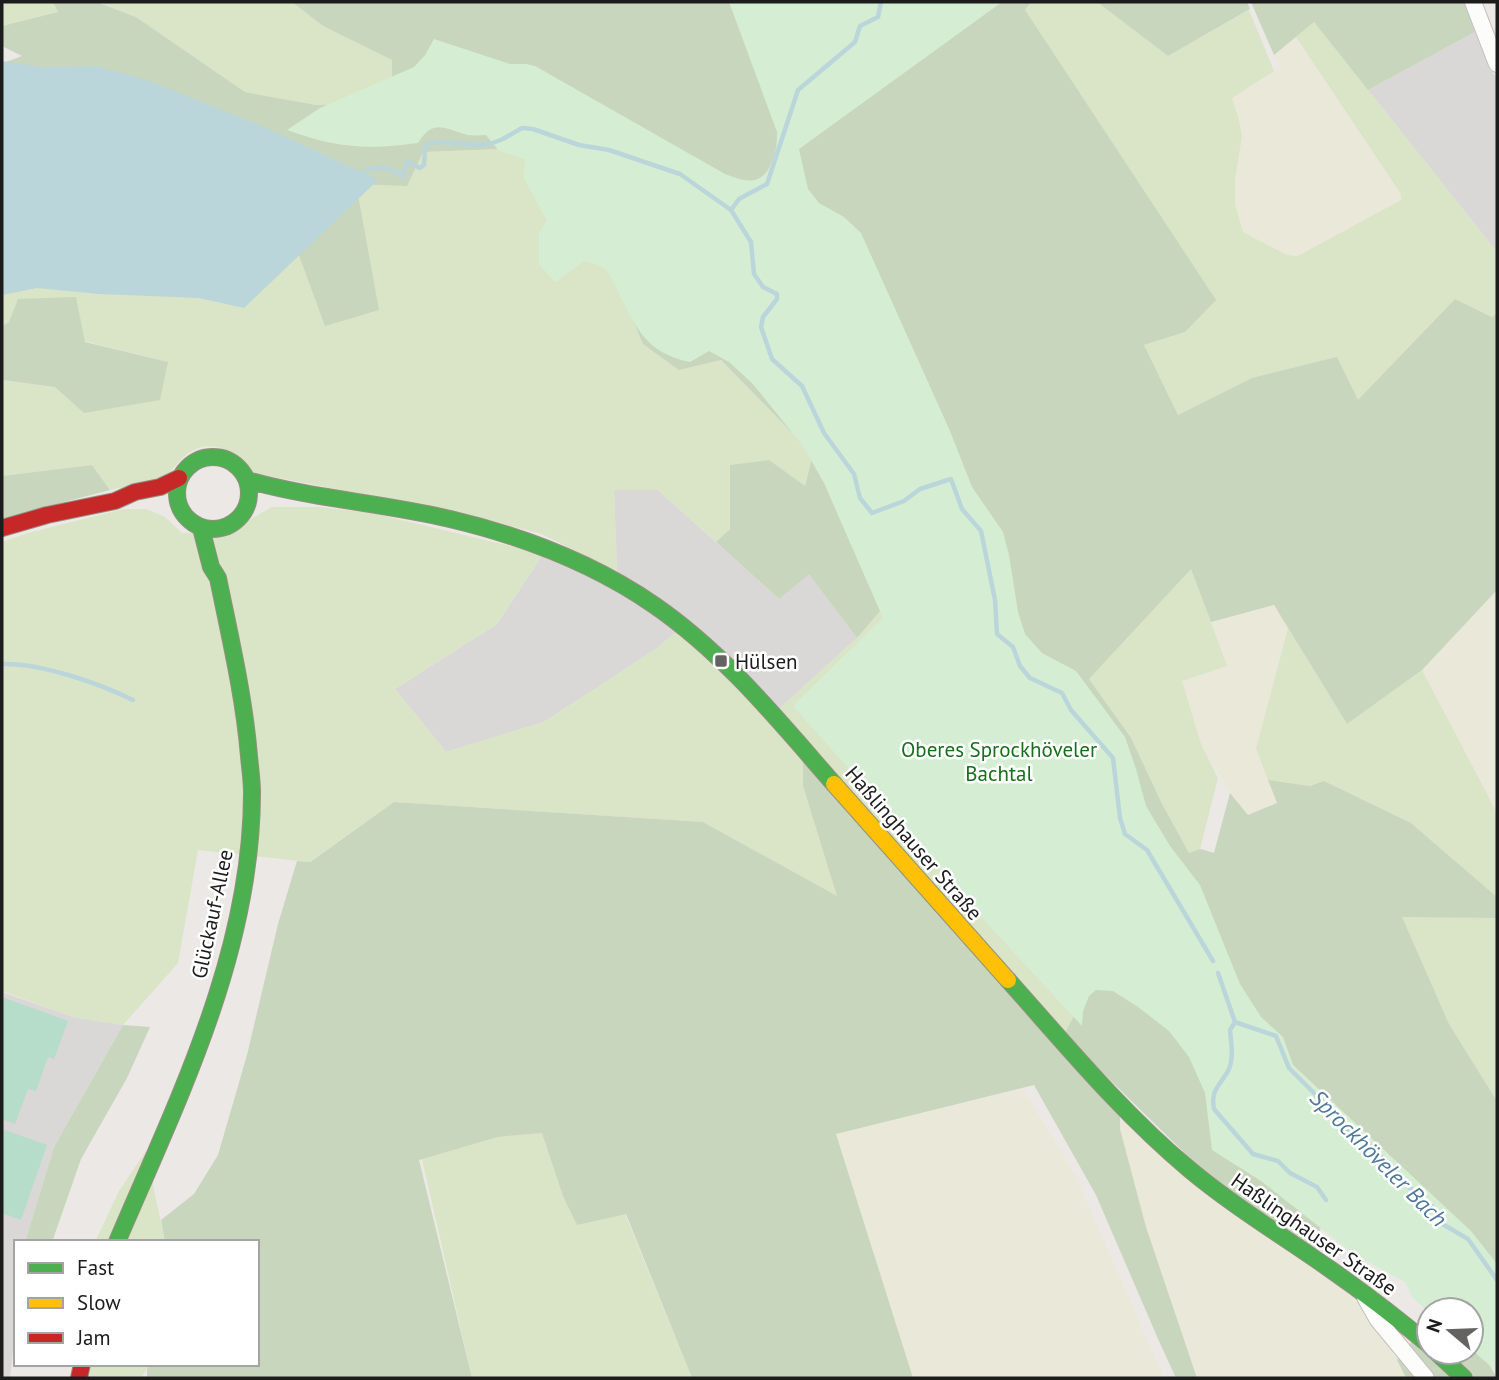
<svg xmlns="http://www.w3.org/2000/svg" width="1499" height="1380" font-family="'PT Sans',sans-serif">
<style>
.residential{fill:#dad8d6}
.farmland{fill:#eae9d9}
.grass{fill:#d9e5c6}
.forest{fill:#c8d6bd}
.park{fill:#d5eed3}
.pitch{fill:#b5ddca}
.water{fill:#bbd6da}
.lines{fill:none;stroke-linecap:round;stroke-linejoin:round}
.stream{stroke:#bbd6da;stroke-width:4.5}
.street-casing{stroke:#c2c0bf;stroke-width:18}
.fast-casing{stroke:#92917f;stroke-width:18}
.slow-casing{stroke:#92917f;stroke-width:18}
.jam-casing{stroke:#92917f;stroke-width:18}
.street{stroke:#fcfcfb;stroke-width:16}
.fast{stroke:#4caf50;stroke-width:16}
.slow{stroke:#ffc107;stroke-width:16}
.jam{stroke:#c62828;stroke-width:16}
.poi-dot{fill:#646362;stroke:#fff;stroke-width:2.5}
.labels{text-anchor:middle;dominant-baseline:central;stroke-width:5;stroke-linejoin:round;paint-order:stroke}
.poi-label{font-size:21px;fill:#1c1c1c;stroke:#fff;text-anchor:start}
.park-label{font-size:21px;fill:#166f19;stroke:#fff}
.street-label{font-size:21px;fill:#1c1c1c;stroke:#fff}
.water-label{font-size:23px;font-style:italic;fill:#50799b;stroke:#fff}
</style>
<rect width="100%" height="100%" fill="#ebe8e5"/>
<path class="residential" d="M 1475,32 L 1493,73 L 1497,77 L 1497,252 L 1368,90 Z
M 614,490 L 658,490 L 779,599 L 809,573 L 857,638 L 768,719 L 677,631 L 656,649 L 544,722 L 446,752 L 395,689 L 497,624 L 543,554 L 617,572 Z
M 2,992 L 73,1017 L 123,1025 L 54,1147 L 25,1242 L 16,1242 L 16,1321 L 10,1378 L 2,1378 Z"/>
<path class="farmland" d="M 1296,37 L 1401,194 L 1401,201 L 1298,256 L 1287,255 L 1243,232 L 1235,205 L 1235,180 L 1242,136 L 1232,98 L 1280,66 L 1274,55 Z
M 1497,590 L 1497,813 L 1422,670 Z
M 1273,605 L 1288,628 L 1256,750 L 1277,803 L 1247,815 L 1230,793 L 1201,744 L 1182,681 L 1227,666 L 1211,622 Z
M 1023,1089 L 1074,1173 L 1164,1378 L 913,1378 L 836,1133 Z
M 1121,1112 L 1413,1340 L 1397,1360 L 1406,1378 L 1198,1378 L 1146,1227 L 1120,1131 Z"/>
<path class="grass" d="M 2,2 L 53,2 L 58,12 L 2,26 Z
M 98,2 L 292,2 L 323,26 L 392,60 L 392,86 L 365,104 L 316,105 L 245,92 L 136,17 Z
M 1031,2 L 1097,2 L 1168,56 L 1249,10 L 1274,71 L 1232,98 L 1239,120 L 1242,136 L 1235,180 L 1235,205 L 1243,232 L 1287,255 L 1298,256 L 1401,200 L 1401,194 L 1296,37 L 1314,22 L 1497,252 L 1497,313 L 1492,317 L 1455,299 L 1358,401 L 1252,378 L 1178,415 L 1144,345 L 1185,332 L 1025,9 Z
M 500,149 L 545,152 L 748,310 L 679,370 L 721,360 L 813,454 L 805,486 L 730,465 L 730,529 L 716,542 L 658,490 L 614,490 L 617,572 L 542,534 L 452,511 L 253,473 C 239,452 211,436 187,454 C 178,461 173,471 163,477 C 148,485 127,486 110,490 L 92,465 L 2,476 L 2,380 L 55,387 L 168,362 L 8,322 L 2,326 L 2,267 L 355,183 L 423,152 Z
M 272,507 L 319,507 L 372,513 L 543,554 L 497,624 L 395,689 L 446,752 L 544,722 L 656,649 L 677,631 L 768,719 L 857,638 L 882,609 L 1125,981 L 1064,1035 L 803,786 L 838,897 L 703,822 L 394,802 L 309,862 L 198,850 L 178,963 L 123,1025 L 73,1017 L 2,991 L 2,542 L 28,533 L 124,509 L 146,509 L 165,517 L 182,533 L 236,532 L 249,520 Z
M 1191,568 L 1227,666 L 1182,681 L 1201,744 L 1218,778 L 1200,849 L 1189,853 L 1089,679 Z
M 1288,628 L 1347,724 L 1422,670 L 1497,813 L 1497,897 L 1411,823 L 1324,781 L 1310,786 L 1268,780 L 1256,749 Z
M 1401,916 L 1497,918 L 1497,1101 L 1449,1024 Z
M 543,1133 L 563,1195 L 625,1214 L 692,1378 L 472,1378 L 422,1159 L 498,1137 Z
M 146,1151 L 165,1242 L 95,1242 L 119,1191 Z
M 73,1364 L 150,1364 L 141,1378 L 73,1378 Z"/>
<path class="forest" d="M 53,2 L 97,2 L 136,17 L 245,92 L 316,105 L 365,104 L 392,86 L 392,60 L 323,26 L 292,2 L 1031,2 L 1025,10 L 1216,300 L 1185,332 L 1144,345 L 1178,415 L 1252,378 L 1337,357 L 1358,400 L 1455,299 L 1492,317 L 1497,313 L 1497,590 L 1422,670 L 1347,724 L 1274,605 L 1211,622 L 1191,569 L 1089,679 L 1131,738 L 1162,804 L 1189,853 L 1200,849 L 1214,853 L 1230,793 L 1248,815 L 1277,803 L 1268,780 L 1310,786 L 1324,781 L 1411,823 L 1497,897 L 1497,918 L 1402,917 L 1449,1024 L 1497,1101 L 1497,1293 L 1321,1226 L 1315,1254 L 1201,1169 L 1064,1035 L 1088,989 L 929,730 L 881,610 L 857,638 L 809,574 L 779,599 L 716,542 L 730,529 L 730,465 L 769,460 L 805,486 L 813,454 L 721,360 L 679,370 L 643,344 L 627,305 L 861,285 L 500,149 L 423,152 L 407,186 L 356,184 L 379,310 L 325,326 L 274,187 L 6,62 L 22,56 L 2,46 L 2,26 L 58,12 Z
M 1097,2 L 1247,2 L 1250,9 L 1168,56 Z
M 1251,2 L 1465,2 L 1475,32 L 1368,90 L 1314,22 L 1274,55 Z
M 76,297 L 85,342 L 168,362 L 160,400 L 84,413 L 55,387 L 2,380 L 2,326 L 9,322 L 18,299 Z
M 92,465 L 110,490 L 45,507 L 2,520 L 2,476 Z
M 803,758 L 1120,1111 L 1120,1129 L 1146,1227 L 1197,1378 L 1176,1378 L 1159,1341 L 1096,1195 L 1034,1085 L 836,1134 L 913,1378 L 692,1378 L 626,1214 L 577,1225 L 563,1196 L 542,1133 L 498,1137 L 419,1160 L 472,1378 L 147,1378 L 147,1369 L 149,1364 L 257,1364 L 257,1242 L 165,1242 L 161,1220 L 194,1194 L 218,1155 L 247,1055 L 278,924 L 297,861 L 310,862 L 394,802 L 703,822 L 837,896 L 803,786 Z
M 123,1025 L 150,1027 L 127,1078 L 81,1159 L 52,1242 L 25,1242 L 54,1147 Z
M 1429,1319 L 1429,1352 L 1471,1352 L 1471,1340 L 1479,1346 L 1497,1378 L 1406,1378 L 1397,1360 Z"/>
<path class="park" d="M 729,2 L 1002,2 L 799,149 L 808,189 L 819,203 L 844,217 L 861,233 L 950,431 L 972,487 L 1003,532 L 1009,555 L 1018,612 L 1025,634 L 1042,653 L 1076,671 L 1125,737 L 1136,769 L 1146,806 L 1170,846 L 1200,885 L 1240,984 L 1261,1017 L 1283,1037 L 1293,1065 L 1471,1231 L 1497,1264 L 1497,1372 L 1471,1349 L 1471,1310 L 1429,1310 L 1429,1312 L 1412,1297 L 1405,1282 L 1355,1255 L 1261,1181 L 1212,1150 L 1205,1093 L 1189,1057 L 1169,1031 L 1138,1007 L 1113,991 L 1096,990 L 1089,996 L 1083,1011 L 1082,1026 L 995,932 L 793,706 L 883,618 L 824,483 L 803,446 L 752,383 L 729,362 L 709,351 L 690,362 C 646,353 637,329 618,292 C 615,285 611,274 605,269 C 599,264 591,263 584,261 L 555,282 L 539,264 L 539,233 L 547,221 L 524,178 L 525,159 L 499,151 L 486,135 C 480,135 474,136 468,135 C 446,130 434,117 418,143 C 367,150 336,148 287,130 L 320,108 L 414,67 L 425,55 L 434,39 L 510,64 L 526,64 L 535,66 L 725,174 C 743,181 760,187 770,166 C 776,152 777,147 777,132 Z"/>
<path class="pitch" d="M 2,997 L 68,1021 L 54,1059 L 48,1057 L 36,1091 L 28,1089 L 15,1124 L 2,1119 Z
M 2,1129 L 47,1145 L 21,1220 L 2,1213 Z"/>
<path class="water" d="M 2,61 L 42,67 L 96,66 L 144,79 L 269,129 L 378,180 L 244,308 L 199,298 L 99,294 L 37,288 L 2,295 Z"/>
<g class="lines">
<path class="stream" d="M 360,174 C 376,165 387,166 403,176 L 404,170 L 408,162 L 420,168 L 424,165 L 425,149 L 427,144 L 440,142 L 479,145 L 490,144 L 503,139 L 522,128 L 533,129 L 579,145 L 609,150 L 680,174 L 731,210 L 751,242 L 754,274 L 763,287 L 777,294 L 777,299 L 763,317 L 761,327 L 772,359 L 802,386 L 824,433 L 854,474 L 860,498 L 872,513 L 904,501 L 920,489 L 951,479 L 962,509 L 981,531 L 995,600 L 997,634 L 1013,647 L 1020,666 L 1030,678 L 1062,693 L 1071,710 L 1113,758 L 1120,818 L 1125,834 L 1147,850 L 1213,961
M 731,210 L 739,199 L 767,184 L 798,90 L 855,42 L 860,26 L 878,17 L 881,2
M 2,664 C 41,663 98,683 133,700
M 1218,973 L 1235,1022 L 1276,1036 L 1289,1068 L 1330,1109 L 1336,1122 L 1364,1139 L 1390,1165 L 1411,1189 L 1436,1210 L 1439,1222 L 1468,1239 L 1497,1280
M 1235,1022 L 1230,1030 C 1231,1042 1234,1057 1229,1069 C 1221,1085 1210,1089 1214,1109 L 1253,1154 L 1278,1161 L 1290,1173 L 1317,1187 L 1326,1200"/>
<defs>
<path id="street" d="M 1473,2 L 1497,64
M 1365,1297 L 1378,1320 L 1426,1378"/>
<path id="fast" d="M177 493a36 36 0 1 1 72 0a36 36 0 1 1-72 0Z
M 247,480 C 314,499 383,503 450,519 C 522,536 593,563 654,605 C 724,653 779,721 834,784
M 1008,980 C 1066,1045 1122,1113 1189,1169 C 1232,1205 1281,1235 1327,1267 C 1363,1292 1396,1317 1429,1345
M 117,1242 C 178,1099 252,952 252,793 C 252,780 250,768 249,756 C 244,696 230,637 218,578 L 211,567 L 201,528
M 1436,1352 L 1464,1378"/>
<path id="slow" d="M 834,784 L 1008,980"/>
<path id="jam" d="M 2,528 L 47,515 L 115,501 L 135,492 L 160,487 L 179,478
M 79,1378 L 82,1364"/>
</defs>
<use href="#street" class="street-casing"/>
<use href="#fast" class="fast-casing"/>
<use href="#slow" class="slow-casing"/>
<use href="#jam" class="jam-casing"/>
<use href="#street" class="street"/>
<use href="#fast" class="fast"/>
<use href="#slow" class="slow"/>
<use href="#jam" class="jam"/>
</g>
<rect class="poi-dot" x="714" y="654" width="14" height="14" rx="3.5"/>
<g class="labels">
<g class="poi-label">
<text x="735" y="661">Hülsen</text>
</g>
<g class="park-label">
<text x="999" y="749">Oberes Sprockhöveler<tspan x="999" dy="24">Bachtal</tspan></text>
</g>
<g class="street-label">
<text transform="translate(914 843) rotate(49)">Haßlinghauser Straße</text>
<text transform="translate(212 914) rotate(-78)">Glückauf-Allee</text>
<text transform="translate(1314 1234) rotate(35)">Haßlinghauser Straße</text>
</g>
<g class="water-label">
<text transform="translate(1379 1158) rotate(45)">Sprockhöveler Bach</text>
</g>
</g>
<rect width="1499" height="1380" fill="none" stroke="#1c1c1c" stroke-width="7"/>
<rect x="14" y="1240" width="245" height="126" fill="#ffffff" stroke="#a4a4a4" stroke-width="2"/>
<rect x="28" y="1263" width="35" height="10" fill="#4caf50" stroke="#a4a4a4" stroke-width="2"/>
<text x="77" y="1275" font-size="21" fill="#1c1c1c">Fast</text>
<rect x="28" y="1298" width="35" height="10" fill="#ffc107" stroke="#a4a4a4" stroke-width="2"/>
<text x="77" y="1310" font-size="21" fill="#1c1c1c">Slow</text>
<rect x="28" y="1333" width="35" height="10" fill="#c62828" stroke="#a4a4a4" stroke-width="2"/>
<text x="77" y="1345" font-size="21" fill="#1c1c1c">Jam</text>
<g transform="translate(1450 1331) rotate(289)"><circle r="33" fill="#ffffff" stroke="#a4a4a4" stroke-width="2"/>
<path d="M0-5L12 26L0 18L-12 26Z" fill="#646362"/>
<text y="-10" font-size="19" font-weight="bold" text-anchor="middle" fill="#1c1c1c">N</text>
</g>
</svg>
